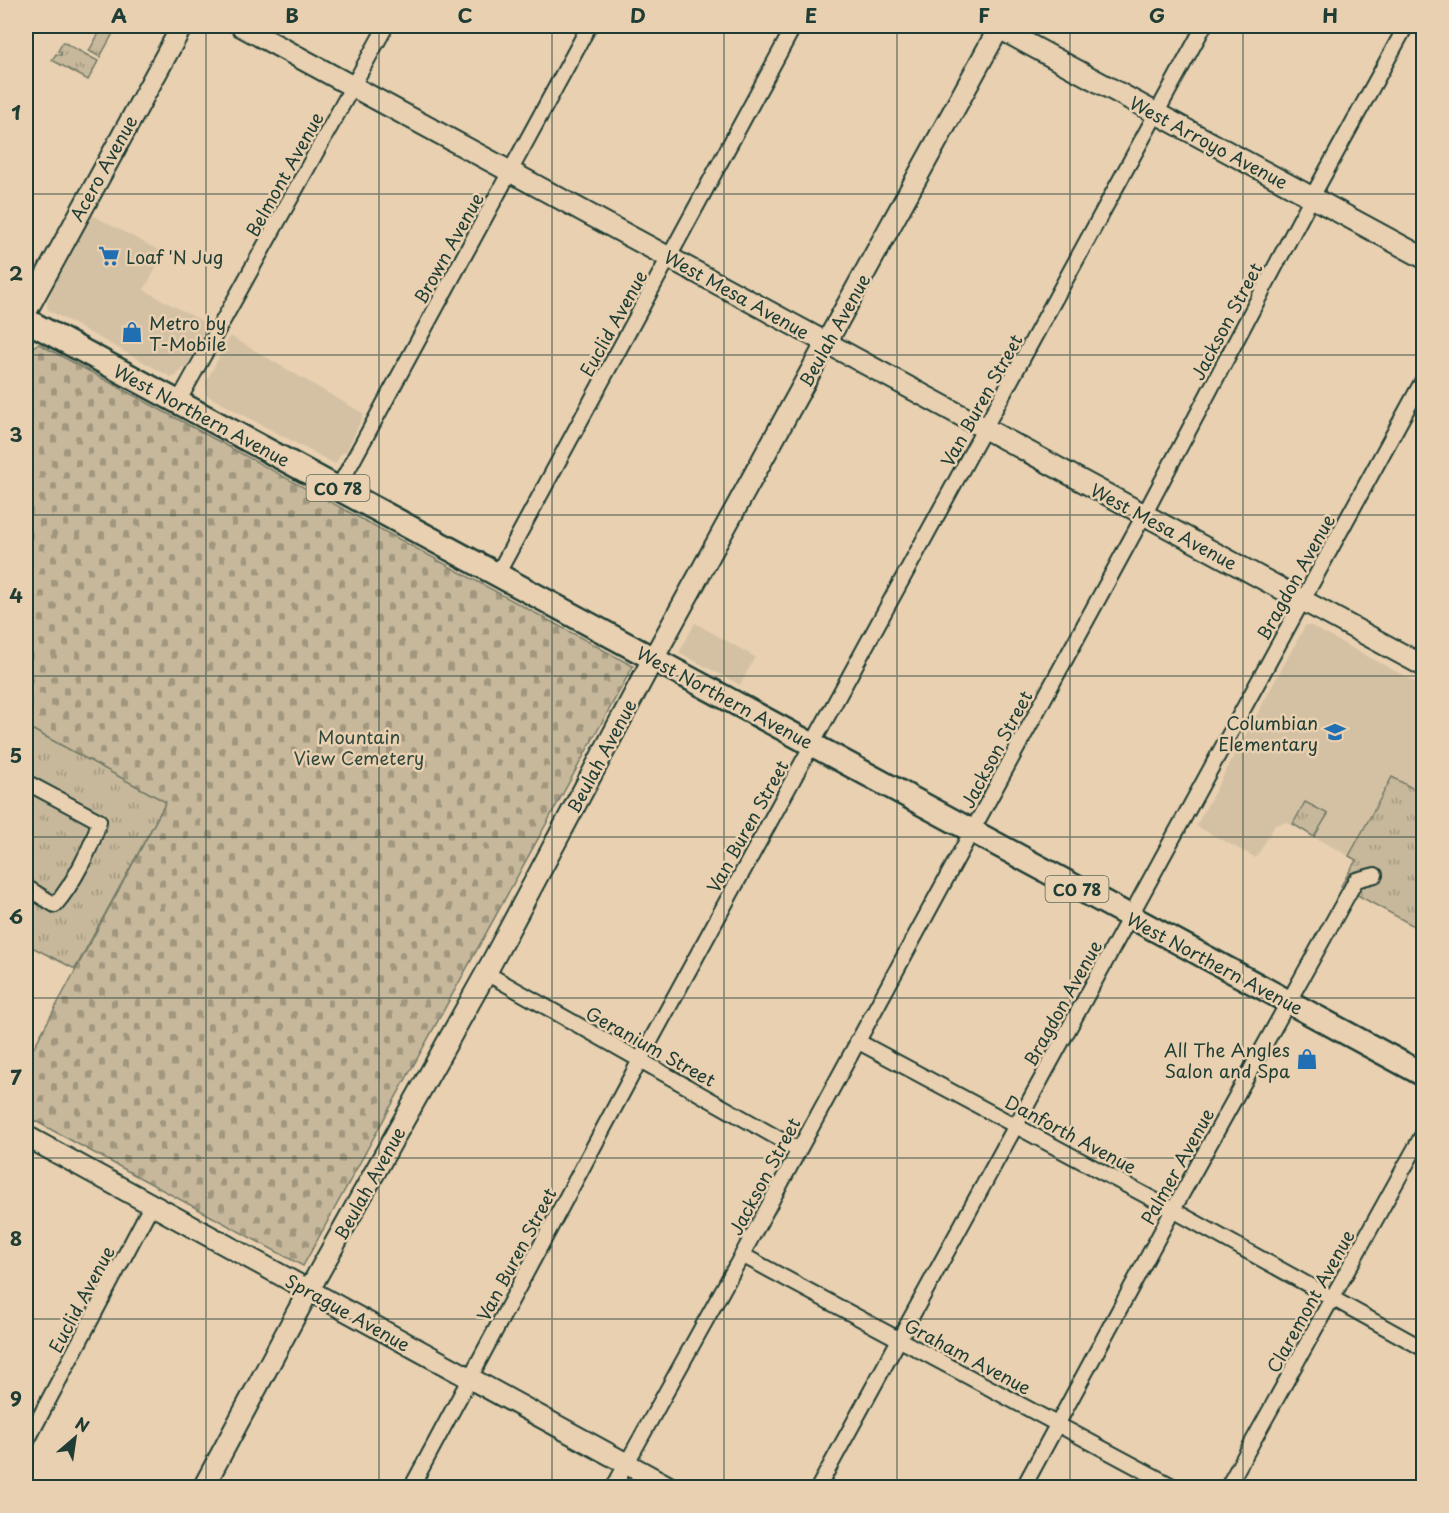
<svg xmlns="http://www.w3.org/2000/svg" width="1449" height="1513" font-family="'Playpen Sans',sans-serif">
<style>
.built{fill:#d4c1a4}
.grass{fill:url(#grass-tufts);stroke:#737a68;stroke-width:1.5}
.cemetery{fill:url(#cemetery-stones);stroke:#737a68;stroke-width:1.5}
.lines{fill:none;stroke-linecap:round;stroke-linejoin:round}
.street-casing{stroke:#1f3d34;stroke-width:18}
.secondary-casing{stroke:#1f3d34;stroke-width:24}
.primary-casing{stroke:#1f3d34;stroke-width:27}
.street{stroke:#e8d0b0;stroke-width:14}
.secondary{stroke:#e8d0b0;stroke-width:20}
.primary{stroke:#e8d0b0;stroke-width:22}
.grid{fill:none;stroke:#1f3d34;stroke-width:1.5;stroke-opacity:0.55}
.labels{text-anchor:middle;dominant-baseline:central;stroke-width:5;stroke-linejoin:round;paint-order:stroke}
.shield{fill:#e8d0b0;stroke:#5b6959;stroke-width:1.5}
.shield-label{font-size:16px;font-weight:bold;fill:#1f3d34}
.street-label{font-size:18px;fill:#1f3d34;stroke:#e8d0b0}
.poi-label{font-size:18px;fill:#1f3d34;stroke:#e8d0b0;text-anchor:start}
.park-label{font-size:18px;fill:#30493e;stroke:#e8d0b0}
.neatline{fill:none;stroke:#1f3d34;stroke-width:2}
.grid-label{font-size:20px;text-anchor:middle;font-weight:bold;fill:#1f3d34}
</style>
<defs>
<pattern id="grass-tufts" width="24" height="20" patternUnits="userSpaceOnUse" patternTransform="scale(1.5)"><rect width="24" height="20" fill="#c7b89b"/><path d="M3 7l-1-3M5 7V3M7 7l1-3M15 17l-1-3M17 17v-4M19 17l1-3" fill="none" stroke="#a1977f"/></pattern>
<pattern id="cemetery-stones" width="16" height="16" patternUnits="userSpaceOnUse" patternTransform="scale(1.5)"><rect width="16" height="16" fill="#c7b89b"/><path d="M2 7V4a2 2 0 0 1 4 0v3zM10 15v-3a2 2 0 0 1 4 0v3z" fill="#a1977f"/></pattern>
</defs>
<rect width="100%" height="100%" fill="#e8d0b0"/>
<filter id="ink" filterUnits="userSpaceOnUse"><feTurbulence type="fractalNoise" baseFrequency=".0167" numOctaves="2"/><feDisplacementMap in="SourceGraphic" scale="12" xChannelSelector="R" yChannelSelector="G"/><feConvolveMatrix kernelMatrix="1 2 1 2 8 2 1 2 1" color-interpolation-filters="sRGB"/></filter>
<g filter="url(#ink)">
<path class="built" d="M 92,215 L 164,253 L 144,290 L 209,325 L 186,368 L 183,368 L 175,377 L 171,377 L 48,310 L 47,303 L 52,290 Z
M 230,336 L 364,414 L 346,452 L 341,454 L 335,464 L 206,395 L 206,382 Z
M 695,623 L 755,657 L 740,685 L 680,653 L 681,649 Z
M 1309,625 L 1423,686 L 1423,794 L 1392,778 L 1349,856 L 1286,822 L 1275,825 L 1256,858 L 1196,826 L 1305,626 Z"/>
<path class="grass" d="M 103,26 L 117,26 L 100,57 L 89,51 Z
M 63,42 L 98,61 L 88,80 L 52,60 L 56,54 L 61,55 L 61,53 L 58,51 Z
M 26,726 L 166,802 L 75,969 L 26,944 Z
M 1392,777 L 1423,794 L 1423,931 L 1341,886 L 1356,860 L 1349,856 Z
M 1305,802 L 1328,814 L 1314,837 L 1293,824 Z"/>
<path class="cemetery" d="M 39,344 L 633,666 L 303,1266 L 26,1116 L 26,1062 L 166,802 L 26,726 L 26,349 Z"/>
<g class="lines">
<defs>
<path id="street" d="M 178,402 L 386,26
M 338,488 L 589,26
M 498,573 L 794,26
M 26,782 L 99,821 C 93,846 72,886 55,905 L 26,887
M 486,973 L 799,1150
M 857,1041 L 1173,1210 L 1424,1349
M 742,1255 L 1176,1488
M 26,1443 L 152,1204
M 411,1488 L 640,1060 L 1204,26
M 613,1488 L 742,1255 L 972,831 L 1144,515 L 1312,197 L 1406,26
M 818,1488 L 1424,378
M 1023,1488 L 1173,1210 L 1356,880 L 1375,875
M 1227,1488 L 1424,1132"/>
<path id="secondary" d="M 241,26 L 1424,666
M 995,26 L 1424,258
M 26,312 L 182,26
M 26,1136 L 671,1488
M 203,1488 L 309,1290 L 486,973 L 653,659 L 1000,26"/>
<path id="primary" d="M 26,320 L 1424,1075"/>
</defs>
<use href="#street" class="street-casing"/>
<use href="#secondary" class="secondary-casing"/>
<use href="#primary" class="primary-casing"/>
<use href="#street" class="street"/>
<use href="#secondary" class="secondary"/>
<use href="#primary" class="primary"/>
</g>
</g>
<path class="grid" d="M 206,26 L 206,1488M 379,26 L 379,1488M 552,26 L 552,1488M 724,26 L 724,1488M 897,26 L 897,1488M 1070,26 L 1070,1488M 1243,26 L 1243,1488M 26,194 L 1424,194M 26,355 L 1424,355M 26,515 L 1424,515M 26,676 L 1424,676M 26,837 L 1424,837M 26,998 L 1424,998M 26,1158 L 1424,1158M 26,1319 L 1424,1319"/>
<defs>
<symbol id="supermarket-bare" viewBox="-9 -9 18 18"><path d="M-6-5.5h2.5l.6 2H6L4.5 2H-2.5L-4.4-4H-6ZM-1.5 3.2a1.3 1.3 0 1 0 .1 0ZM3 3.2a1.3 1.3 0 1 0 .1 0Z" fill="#1f6fb2" stroke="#e8d0b0" stroke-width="2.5" paint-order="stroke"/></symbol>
<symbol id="shop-bare" viewBox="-9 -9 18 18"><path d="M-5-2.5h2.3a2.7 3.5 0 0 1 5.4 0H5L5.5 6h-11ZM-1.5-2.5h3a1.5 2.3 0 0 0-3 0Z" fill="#1f6fb2" stroke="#e8d0b0" stroke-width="2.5" paint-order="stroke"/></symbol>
<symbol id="school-bare" viewBox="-9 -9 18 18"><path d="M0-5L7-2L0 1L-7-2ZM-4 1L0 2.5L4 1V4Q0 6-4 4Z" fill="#1f6fb2" stroke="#e8d0b0" stroke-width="2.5" paint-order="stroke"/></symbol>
</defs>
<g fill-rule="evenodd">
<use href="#supermarket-bare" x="94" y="241" width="30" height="30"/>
<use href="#shop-bare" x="117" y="317" width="30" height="30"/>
<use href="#school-bare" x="1320" y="717" width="30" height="30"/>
<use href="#shop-bare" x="1292" y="1044" width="30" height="30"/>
</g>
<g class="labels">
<g class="shield">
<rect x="306.5" y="475" width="63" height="26" rx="4.5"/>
<rect x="1045.5" y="876" width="63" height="26" rx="4.5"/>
</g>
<g class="shield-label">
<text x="338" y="488">CO 78</text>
<text x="1077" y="889">CO 78</text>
</g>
<g class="street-label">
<text transform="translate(1209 142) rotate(28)">West Arroyo Avenue</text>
<text transform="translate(103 168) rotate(-61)">Acero Avenue</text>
<text transform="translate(284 174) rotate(-61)">Belmont Avenue</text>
<text transform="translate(448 248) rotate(-61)">Brown Avenue</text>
<text transform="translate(737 294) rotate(29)">West Mesa Avenue</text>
<text transform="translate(1226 321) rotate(-62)">Jackson Street</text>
<text transform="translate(613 323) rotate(-61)">Euclid Avenue</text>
<text transform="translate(834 330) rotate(-61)">Beulah Avenue</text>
<text transform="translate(981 400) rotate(-61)">Van Buren Street</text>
<text transform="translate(202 415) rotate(28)">West Northern Avenue</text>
<text transform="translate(1164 526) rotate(28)">West Mesa Avenue</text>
<text transform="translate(1295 577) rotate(-61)">Bragdon Avenue</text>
<text transform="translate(725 697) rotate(28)">West Northern Avenue</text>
<text transform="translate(996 749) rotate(-62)">Jackson Street</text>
<text transform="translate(601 756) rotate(-62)">Beulah Avenue</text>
<text transform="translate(747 826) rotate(-61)">Van Buren Street</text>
<text transform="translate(1215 963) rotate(28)">West Northern Avenue</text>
<text transform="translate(1062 1003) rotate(-61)">Bragdon Avenue</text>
<text transform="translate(651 1046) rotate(29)">Geranium Street</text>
<text transform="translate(1071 1134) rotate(28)">Danforth Avenue</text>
<text transform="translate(1177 1166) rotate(-61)">Palmer Avenue</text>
<text transform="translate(764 1176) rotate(-62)">Jackson Street</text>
<text transform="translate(369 1183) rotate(-61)">Beulah Avenue</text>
<text transform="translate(516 1254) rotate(-62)">Van Buren Street</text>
<text transform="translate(81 1299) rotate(-62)">Euclid Avenue</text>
<text transform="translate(1310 1301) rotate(-61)">Claremont Avenue</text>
<text transform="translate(348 1312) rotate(29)">Sprague Avenue</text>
<text transform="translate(968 1356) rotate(28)">Graham Avenue</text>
</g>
<g class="poi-label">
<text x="126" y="256">Loaf 'N Jug</text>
<text x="149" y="322">Metro by<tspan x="149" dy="21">T-Mobile</tspan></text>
<text x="1318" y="722" text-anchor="end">Columbian<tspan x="1318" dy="21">Elementary</tspan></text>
<text x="1290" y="1049" text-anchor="end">All The Angles<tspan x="1290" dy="21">Salon and Spa</tspan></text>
</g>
<g class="park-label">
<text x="359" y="736">Mountain<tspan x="359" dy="21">View Cemetery</tspan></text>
</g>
</g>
<rect width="1449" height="1513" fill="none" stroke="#e8d0b0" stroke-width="66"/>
<g transform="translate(75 1438) rotate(29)" stroke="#e8d0b0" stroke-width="4.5" paint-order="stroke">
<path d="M0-4.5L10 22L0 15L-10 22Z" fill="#1f3d34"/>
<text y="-9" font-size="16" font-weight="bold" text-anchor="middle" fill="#1f3d34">N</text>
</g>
<rect x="33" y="33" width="1383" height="1447" class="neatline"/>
<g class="grid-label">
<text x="119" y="23">A</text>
<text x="292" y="23">B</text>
<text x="465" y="23">C</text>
<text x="638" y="23">D</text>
<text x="811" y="23">E</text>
<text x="984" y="23">F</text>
<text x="1157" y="23">G</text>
<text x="1330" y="23">H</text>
<text x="16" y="120">1</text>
<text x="16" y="281">2</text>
<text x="16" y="442">3</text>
<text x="16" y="603">4</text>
<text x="16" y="763">5</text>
<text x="16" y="924">6</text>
<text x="16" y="1085">7</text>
<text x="16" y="1246">8</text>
<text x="16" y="1406">9</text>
</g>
</svg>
